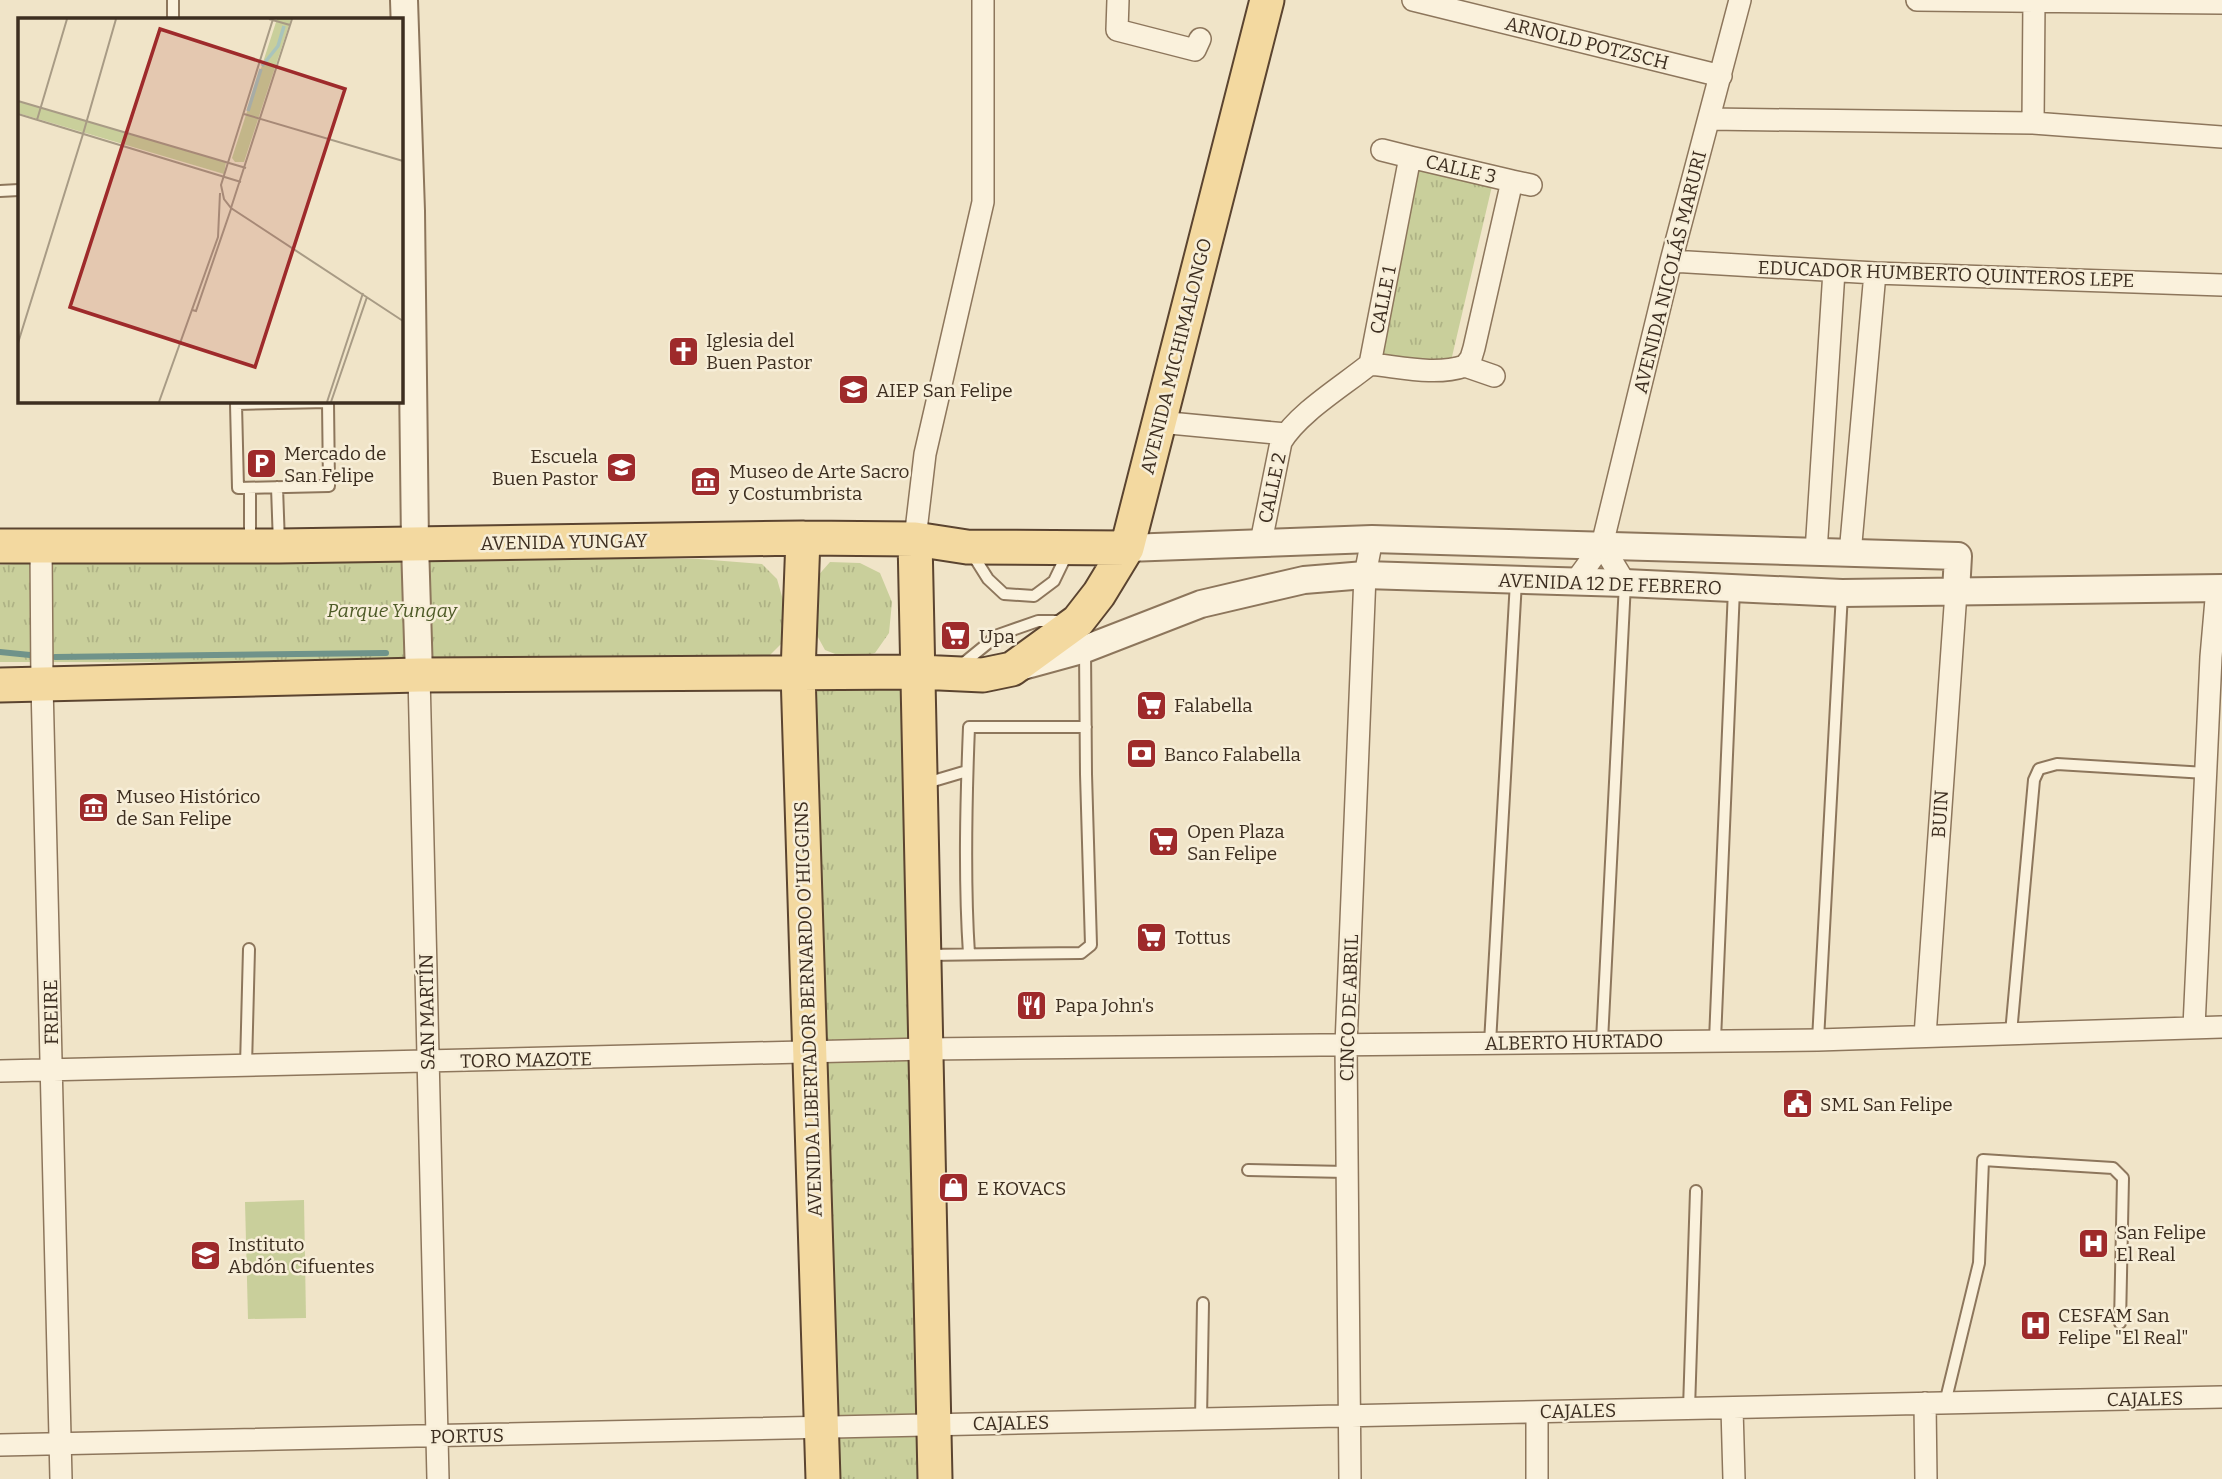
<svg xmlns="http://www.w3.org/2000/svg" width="2222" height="1479" font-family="Bitter,serif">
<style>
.grass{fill:#c9cf9b}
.park{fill:url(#park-tufts)}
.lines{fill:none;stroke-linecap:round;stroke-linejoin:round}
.stream{stroke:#6f938a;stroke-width:6}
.service-casing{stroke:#8d765c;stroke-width:14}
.minor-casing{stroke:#8d765c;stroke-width:24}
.tertiary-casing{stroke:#8d765c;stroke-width:30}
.primary-casing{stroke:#5b4430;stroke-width:37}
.service{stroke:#faf1dc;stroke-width:10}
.minor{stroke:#faf1dc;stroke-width:21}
.tertiary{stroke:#faf1dc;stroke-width:26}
.primary{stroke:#f3d9a0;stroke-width:33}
.labels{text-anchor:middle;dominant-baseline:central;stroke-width:5;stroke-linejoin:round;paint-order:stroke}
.street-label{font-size:19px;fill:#3d2e20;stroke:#f7eed8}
.poi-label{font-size:19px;fill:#3d2e20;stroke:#f7eed8;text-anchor:start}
.park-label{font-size:19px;font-style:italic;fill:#4d5a26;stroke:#f7eed8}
.inset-river{fill:none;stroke:#a9c4bc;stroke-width:3.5}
.inset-road{fill:none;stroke:#a89b85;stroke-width:2}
.view{fill:#9e2a2b;fill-opacity:0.15;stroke:#9e2a2b;stroke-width:3.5}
.inset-edge{fill:none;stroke:#3d2e20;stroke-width:3.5}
</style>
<defs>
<pattern id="park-tufts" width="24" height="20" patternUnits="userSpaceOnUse" patternTransform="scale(1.75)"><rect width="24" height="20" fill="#c9cf9b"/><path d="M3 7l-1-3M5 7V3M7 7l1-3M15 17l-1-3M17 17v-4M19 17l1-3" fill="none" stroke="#aeb285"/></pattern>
</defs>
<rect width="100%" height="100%" fill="#f0e4c8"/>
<path class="grass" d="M 304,1200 L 306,1318 L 248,1319 L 245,1202 Z"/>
<path class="park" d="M 1417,164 L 1492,186 L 1451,361 L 1383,356 Z
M 395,557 L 699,559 L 762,564 L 777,579 L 783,600 L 785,625 L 782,643 L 762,663 L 0,662 L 0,565 L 42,562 Z
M 830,562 L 860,563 L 880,573 L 892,602 L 889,633 L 875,653 L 848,659 L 825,650 L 808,619 L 808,587 Z
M 811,679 L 900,680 L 903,694 L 922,1479 L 828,1479 Z"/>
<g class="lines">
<path class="stream" d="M 0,652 L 30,655
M 55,657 L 386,653"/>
<defs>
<path id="service" d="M 173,19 L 173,0
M 0,191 L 19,190
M 328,402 L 329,486 L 238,488 L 236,404 Z
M 277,487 L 279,544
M 250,541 L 250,488
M 971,552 L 988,579 L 1004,594 L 1034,596 L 1054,581 L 1068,552
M 960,666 L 998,635 L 1038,621 L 1064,621
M 923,784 L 967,771
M 969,954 C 964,878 966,802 969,727 L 1086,727
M 927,955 L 1081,953 L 1091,945 L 1086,774 L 1085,649
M 2011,1033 L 2034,780 L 2039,769 L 2057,764 L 2206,773
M 1715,1040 L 1734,589
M 1818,1040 L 1842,593
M 1602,1041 L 1625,583
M 1490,1043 L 1516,581
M 246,1066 L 249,949
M 1248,1170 L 1347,1172
M 1945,1403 L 1979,1263 L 1983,1160 L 2113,1168 L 2123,1178 L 2120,1323
M 1689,1409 L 1696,1191
M 1201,1419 L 1203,1303"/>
<path id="minor" d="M 1118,0 L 1117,30 L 1195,50 L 1200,39
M 1413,0 L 1721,76
M 1917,0 L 2222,3
M 1709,119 L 2033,123 L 2222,137
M 2033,123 L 2034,0
M 1410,157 L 1512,181
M 1671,261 L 1875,273 L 2222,285
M 1370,364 C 1401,367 1435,376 1465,366
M 1494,376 L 1465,366 L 1471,358 L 1474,348 L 1512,181 L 1531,185
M 1159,422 L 1286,434
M 915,539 L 925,454 L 983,202 L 983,0
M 1261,542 L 1281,442 C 1298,413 1343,386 1370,364 L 1410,157 L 1382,150
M 41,545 L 42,684 L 61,1479
M 1602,545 L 1625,583
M 1816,552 L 1834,271
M 1850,554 L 1875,273
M 1575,582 L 1602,545 L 1671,261 L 1740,0
M 419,675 L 438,1479
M 2194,1027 L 2211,657 L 2217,588
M 1925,1036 L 1956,592
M 0,1071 L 926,1049 L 1818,1040 L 2222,1027
M 1925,1403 L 1926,1479
M 1732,1408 L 1734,1479
M 1537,1412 L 1537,1479
M 0,1445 L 2222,1397
M 1350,1479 L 1346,1045 L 1365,575 L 1372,539"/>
<path id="tertiary" d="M 404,0 L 411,211 L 415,544 L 419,675
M 1127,548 L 1372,539 L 1958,556 L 1956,592
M 1023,666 L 1085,649 L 1201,604 L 1304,580 L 1365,575 L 1625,583 L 1842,593 L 2222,588"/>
<path id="primary" d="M 803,538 L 798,673 L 823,1479
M 915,539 L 935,1479
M 0,546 L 279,546 L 803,538 L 915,539 L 967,547 L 1127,548
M 0,685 L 419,675 L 918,672 L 983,675 L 1012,669 L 1078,621 L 1099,594 L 1127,548 L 1267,0"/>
</defs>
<use href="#service" class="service-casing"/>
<use href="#minor" class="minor-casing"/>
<use href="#tertiary" class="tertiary-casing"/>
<use href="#primary" class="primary-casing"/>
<use href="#service" class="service"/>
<use href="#minor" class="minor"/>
<use href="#tertiary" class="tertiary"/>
<use href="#primary" class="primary"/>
</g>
<defs>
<symbol id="church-square" viewBox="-11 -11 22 22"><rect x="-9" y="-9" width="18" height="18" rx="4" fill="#9e2a2b" stroke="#f7eed8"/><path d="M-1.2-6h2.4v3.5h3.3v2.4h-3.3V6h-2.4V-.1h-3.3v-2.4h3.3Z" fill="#fff"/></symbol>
<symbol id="university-square" viewBox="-11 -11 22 22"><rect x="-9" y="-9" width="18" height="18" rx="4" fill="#9e2a2b" stroke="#f7eed8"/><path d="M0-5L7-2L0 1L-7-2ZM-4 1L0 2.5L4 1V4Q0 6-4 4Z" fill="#fff"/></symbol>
<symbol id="parking-square" viewBox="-11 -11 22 22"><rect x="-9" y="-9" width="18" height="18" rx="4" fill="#9e2a2b" stroke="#f7eed8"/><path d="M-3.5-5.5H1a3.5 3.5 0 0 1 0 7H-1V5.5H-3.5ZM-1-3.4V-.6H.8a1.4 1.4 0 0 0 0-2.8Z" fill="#fff"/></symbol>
<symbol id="school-square" viewBox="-11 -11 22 22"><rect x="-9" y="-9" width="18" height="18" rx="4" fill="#9e2a2b" stroke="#f7eed8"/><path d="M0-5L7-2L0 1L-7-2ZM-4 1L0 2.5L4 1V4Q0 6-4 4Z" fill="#fff"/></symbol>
<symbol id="museum-square" viewBox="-11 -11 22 22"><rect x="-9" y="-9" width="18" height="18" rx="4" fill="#9e2a2b" stroke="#f7eed8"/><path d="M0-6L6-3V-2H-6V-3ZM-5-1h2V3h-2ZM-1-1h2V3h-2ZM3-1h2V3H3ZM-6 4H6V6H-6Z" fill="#fff"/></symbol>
<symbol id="supermarket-square" viewBox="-11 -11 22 22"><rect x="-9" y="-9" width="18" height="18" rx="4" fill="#9e2a2b" stroke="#f7eed8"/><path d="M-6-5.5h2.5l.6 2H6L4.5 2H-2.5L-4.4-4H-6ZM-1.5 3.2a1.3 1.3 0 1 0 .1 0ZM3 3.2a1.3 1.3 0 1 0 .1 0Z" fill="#fff"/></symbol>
<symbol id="bank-square" viewBox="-11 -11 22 22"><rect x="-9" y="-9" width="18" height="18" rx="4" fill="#9e2a2b" stroke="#f7eed8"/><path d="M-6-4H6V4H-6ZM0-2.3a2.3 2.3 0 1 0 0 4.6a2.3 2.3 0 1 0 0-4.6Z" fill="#fff"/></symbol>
<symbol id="restaurant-square" viewBox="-11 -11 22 22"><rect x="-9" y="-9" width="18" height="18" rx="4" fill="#9e2a2b" stroke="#f7eed8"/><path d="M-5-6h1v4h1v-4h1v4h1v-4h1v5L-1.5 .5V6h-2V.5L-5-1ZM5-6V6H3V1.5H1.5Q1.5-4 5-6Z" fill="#fff"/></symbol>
<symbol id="civic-square" viewBox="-11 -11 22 22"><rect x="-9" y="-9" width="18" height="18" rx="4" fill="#9e2a2b" stroke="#f7eed8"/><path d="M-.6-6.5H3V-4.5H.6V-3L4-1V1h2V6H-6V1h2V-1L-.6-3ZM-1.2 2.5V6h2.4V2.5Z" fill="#fff"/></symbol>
<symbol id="shop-square" viewBox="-11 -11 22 22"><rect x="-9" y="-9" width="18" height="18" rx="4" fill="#9e2a2b" stroke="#f7eed8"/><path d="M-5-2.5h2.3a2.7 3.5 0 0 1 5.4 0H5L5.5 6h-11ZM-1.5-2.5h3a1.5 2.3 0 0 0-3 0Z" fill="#fff"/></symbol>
<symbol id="hospital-square" viewBox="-11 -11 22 22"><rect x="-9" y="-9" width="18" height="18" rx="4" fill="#9e2a2b" stroke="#f7eed8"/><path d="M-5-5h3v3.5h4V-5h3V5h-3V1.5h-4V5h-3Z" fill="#fff"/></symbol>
</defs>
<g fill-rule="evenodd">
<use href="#church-square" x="666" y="334" width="35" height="35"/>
<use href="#university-square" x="836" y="372" width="35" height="35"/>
<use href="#parking-square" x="244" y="446" width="35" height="35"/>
<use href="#school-square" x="604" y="450" width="35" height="35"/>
<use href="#museum-square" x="688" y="464" width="35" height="35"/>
<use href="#supermarket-square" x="938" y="618" width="35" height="35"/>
<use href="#supermarket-square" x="1134" y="688" width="35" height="35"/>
<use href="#bank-square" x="1124" y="736" width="35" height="35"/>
<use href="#museum-square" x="76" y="790" width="35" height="35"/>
<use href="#supermarket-square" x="1146" y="824" width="35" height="35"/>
<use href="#supermarket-square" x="1134" y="920" width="35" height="35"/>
<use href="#restaurant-square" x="1014" y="988" width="35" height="35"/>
<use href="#civic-square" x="1780" y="1086" width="35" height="35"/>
<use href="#shop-square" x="936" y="1170" width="35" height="35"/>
<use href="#hospital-square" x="2076" y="1226" width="35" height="35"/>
<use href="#school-square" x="188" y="1238" width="35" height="35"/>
<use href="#hospital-square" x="2018" y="1308" width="35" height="35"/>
</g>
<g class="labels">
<g class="street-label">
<text transform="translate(1587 43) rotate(14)">ARNOLD POTZSCH</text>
<text transform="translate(1461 169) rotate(13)">CALLE 3</text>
<text transform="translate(1670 272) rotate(-76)">AVENIDA NICOLÁS MARURI</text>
<text transform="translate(1946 274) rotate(2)">EDUCADOR HUMBERTO QUINTEROS LEPE</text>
<text transform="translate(1383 300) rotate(-79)">CALLE 1</text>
<text transform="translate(1176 356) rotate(-76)">AVENIDA MICHIMALONGO</text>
<text transform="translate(1272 488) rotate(-78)">CALLE 2</text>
<text transform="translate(564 542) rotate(-1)">AVENIDA YUNGAY</text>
<text transform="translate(1610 584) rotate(2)">AVENIDA 12 DE FEBRERO</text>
<text transform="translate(1940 814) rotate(-86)">BUIN</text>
<text transform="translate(1349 1008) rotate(-88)">CINCO DE ABRIL</text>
<text transform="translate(808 1009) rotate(-92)">AVENIDA LIBERTADOR BERNARDO O'HIGGINS</text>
<text transform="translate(51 1012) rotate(-91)">FREIRE</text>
<text transform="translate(427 1012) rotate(-91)">SAN MARTÍN</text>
<text transform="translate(1574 1042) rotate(-1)">ALBERTO HURTADO</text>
<text transform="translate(526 1060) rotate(-1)">TORO MAZOTE</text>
<text transform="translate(2145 1399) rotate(-1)">CAJALES</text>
<text transform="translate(1578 1411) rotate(-1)">CAJALES</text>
<text transform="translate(1011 1423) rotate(-1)">CAJALES</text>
<text transform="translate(467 1436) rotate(-1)">PORTUS</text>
</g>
<g class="poi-label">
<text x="706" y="340">Iglesia del<tspan x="706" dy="22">Buen Pastor</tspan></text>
<text x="876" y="390">AIEP San Felipe</text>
<text x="284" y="453">Mercado de<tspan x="284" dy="22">San Felipe</tspan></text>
<text x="598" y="456" text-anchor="end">Escuela<tspan x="598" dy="22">Buen Pastor</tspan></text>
<text x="729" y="471">Museo de Arte Sacro<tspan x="729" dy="22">y Costumbrista</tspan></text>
<text x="979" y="636">Upa</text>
<text x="1174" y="705">Falabella</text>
<text x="1164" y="754">Banco Falabella</text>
<text x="116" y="796">Museo Histórico<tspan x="116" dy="22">de San Felipe</tspan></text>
<text x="1187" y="831">Open Plaza<tspan x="1187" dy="22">San Felipe</tspan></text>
<text x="1175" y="937">Tottus</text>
<text x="1055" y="1005">Papa John's</text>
<text x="1820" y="1104">SML San Felipe</text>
<text x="977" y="1188">E KOVACS</text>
<text x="2116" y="1232">San Felipe<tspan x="2116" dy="22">El Real</tspan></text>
<text x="228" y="1244">Instituto<tspan x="228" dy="22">Abdón Cifuentes</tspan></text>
<text x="2058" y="1315">CESFAM San<tspan x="2058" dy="22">Felipe "El Real"</tspan></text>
</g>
<g class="park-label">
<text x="392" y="610">Parque Yungay</text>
</g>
</g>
<g transform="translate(18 18)">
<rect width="385" height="385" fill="#f0e4c8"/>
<path d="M 259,1 L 273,1 L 226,144 L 217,144 L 214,140 ZM 0,83 L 208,144 L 206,156 L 0,95 Z" fill="#c9cf9b"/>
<path class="inset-river" d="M 244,48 L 260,28 L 266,8M 230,93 L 243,51"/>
<path class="inset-road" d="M 251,1 L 272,7M 255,1 L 203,167 L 206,181 L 213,190 L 385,303M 0,83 L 228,150M 0,96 L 223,164M 226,96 L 385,143M 19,102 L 49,1M 65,116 L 98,1M 213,190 L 274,1M 174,292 L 178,293 L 213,191M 0,325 L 65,116M 141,384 L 200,219 L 202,175M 309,384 L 345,275M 313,384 L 349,279"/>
<path class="view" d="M 142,11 L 327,71 L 237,349 L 52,289 Z"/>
<rect width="385" height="385" class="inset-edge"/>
</g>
</svg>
